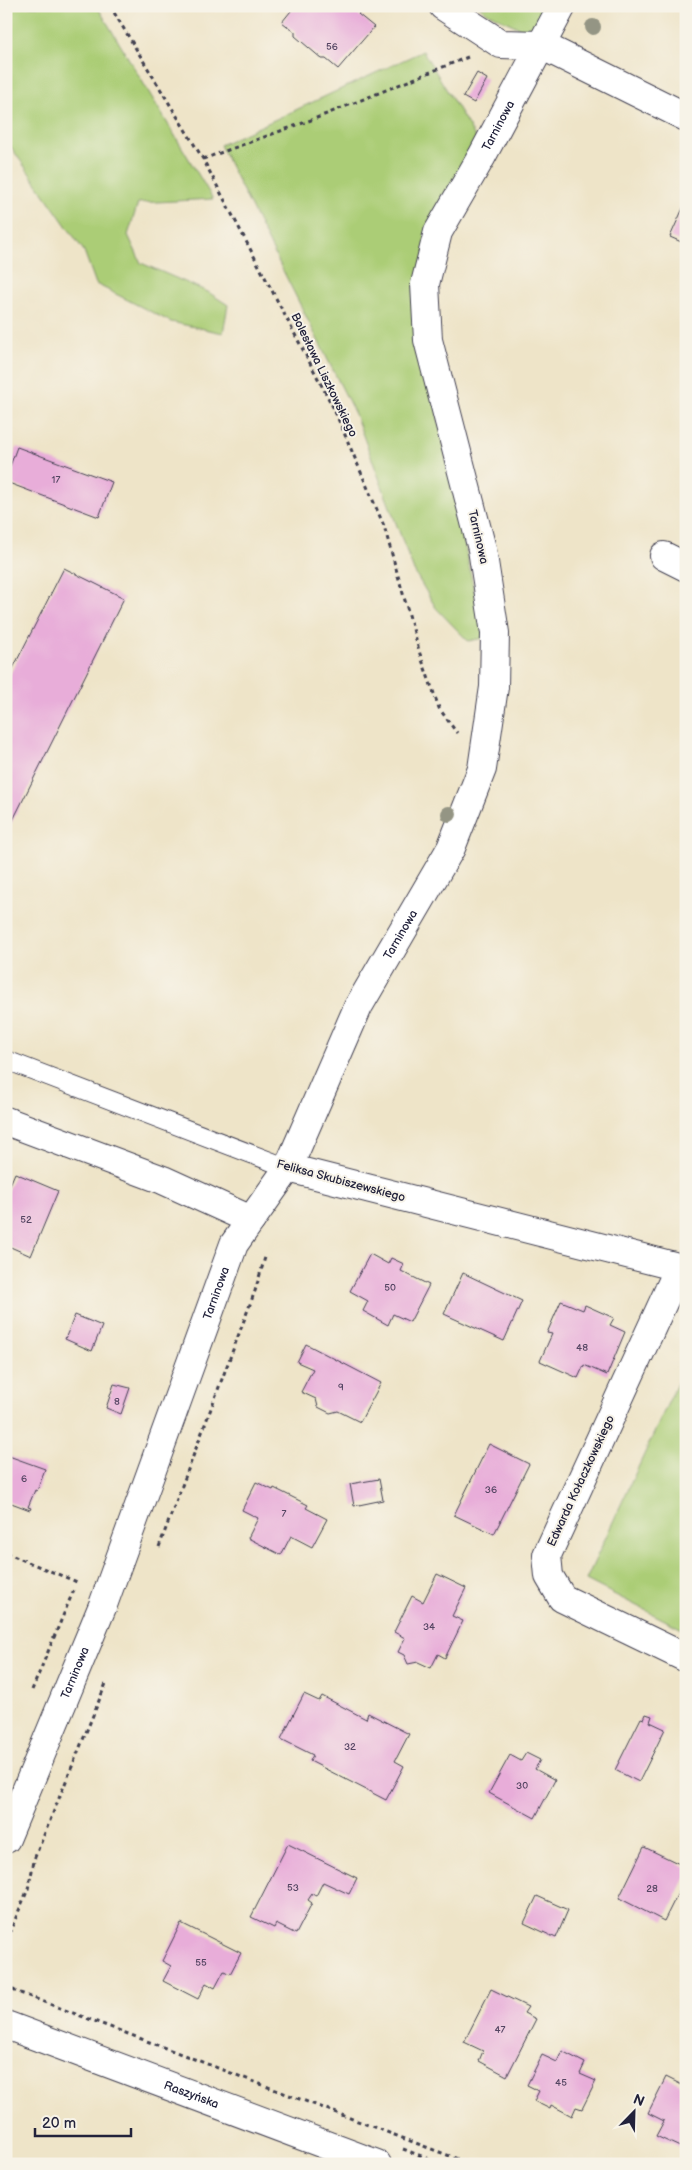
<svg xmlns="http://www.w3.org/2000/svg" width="692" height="2170" font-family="'Balsamiq Sans',sans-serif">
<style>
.green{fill:#abcd76;stroke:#667858}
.building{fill:#e8add9}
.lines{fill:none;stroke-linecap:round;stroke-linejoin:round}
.service-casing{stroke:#413f50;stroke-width:20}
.minor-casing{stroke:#413f50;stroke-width:30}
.path{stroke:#413f50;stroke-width:3;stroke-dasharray:4 4;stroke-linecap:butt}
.service{stroke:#fff;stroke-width:18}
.minor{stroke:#fff;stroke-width:28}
.tree{fill:#949584}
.labels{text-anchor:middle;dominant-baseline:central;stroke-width:4;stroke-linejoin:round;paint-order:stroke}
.number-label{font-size:10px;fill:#544562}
.street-label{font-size:12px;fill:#22223b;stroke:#f7f3e8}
</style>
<rect width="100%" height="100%" fill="#f7f3e8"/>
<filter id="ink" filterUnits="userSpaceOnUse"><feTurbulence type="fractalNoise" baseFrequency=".02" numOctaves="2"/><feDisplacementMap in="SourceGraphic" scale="10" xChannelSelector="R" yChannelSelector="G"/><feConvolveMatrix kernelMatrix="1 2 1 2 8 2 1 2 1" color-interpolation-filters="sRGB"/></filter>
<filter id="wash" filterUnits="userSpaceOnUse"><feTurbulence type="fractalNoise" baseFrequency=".0096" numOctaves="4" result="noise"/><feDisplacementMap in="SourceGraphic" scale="20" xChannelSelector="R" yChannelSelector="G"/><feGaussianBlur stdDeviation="1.12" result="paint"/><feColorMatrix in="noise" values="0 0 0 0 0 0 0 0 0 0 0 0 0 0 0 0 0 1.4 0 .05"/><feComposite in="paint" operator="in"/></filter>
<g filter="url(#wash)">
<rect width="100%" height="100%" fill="#eee4c8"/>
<path class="green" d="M 6,6 L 97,6 L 213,199 L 138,203 L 128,235 L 141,263 L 208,292 L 228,305 L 223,333 L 171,322 L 96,284 L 84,251 L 6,140 Z
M 479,6 L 545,6 L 530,33 L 486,12 Z
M 423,51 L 479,143 L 431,231 L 422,341 L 484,638 L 468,641 L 436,608 L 414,571 L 355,414 L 220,145 Z
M 686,1364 L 686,1631 L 586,1580 Z"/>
<g id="blocks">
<path class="building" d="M 295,6 L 356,6 L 361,11 L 358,14 L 374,27 L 338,69 L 326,59 L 322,59 L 295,36 L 295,32 L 282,22 Z
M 477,73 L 487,79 L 474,103 L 463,97 Z
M 684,206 L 686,207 L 686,244 L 670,237 Z
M 17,447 L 112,482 L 99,517 L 6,482 L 6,477 Z
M 64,568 L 124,598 L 6,834 L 6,682 Z
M 15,1173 L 58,1191 L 31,1256 L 6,1245 L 6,1194 Z
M 370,1254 L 388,1264 L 391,1258 L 404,1264 L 401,1271 L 429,1285 L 410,1322 L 393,1314 L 388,1325 L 363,1311 L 368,1301 L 350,1291 Z
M 463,1273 L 522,1301 L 504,1341 L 444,1314 Z
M 561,1301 L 583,1310 L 585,1305 L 614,1318 L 610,1325 L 625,1332 L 607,1375 L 584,1365 L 578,1378 L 540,1361 L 552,1334 L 547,1333 Z
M 75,1315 L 102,1326 L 92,1351 L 65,1339 Z
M 306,1344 L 381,1383 L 360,1422 L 338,1411 L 330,1413 L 318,1407 L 316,1399 L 301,1392 L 313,1369 L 297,1362 Z
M 114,1384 L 130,1388 L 121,1414 L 106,1408 Z
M 489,1444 L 529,1464 L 494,1534 L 454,1515 Z
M 6,1455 L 45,1469 L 37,1491 L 35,1490 L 28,1507 L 31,1508 L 30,1510 L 6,1501 Z
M 379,1479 L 383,1500 L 354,1506 L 350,1484 Z
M 256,1482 L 273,1490 L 274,1488 L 308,1505 L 306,1508 L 327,1519 L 312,1547 L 291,1536 L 281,1555 L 248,1538 L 258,1518 L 242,1510 Z
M 437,1574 L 466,1588 L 452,1616 L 463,1621 L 445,1658 L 438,1654 L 431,1668 L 418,1662 L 408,1664 L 404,1655 L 398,1652 L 405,1638 L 394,1632 L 412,1596 L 423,1602 Z
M 304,1694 L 319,1701 L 322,1696 L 366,1719 L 368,1713 L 409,1734 L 395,1761 L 404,1766 L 386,1800 L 310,1761 L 313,1755 L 281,1739 Z
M 646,1714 L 652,1716 L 650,1722 L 665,1729 L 639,1782 L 615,1770 L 641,1718 L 644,1719 Z
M 526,1753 L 540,1760 L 535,1769 L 555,1780 L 535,1818 L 489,1793 L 510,1755 L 521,1761 Z
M 288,1844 L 357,1878 L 349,1894 L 323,1882 L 316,1896 L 312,1894 L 308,1900 L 312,1903 L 296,1934 L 276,1924 L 274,1928 L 251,1917 Z
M 644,1847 L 686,1867 L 686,1877 L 664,1921 L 619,1898 Z
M 537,1896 L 568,1910 L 556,1938 L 524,1923 Z
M 181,1923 L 241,1953 L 230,1974 L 224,1971 L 215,1988 L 206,1983 L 198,1999 L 163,1981 L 171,1966 L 162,1961 Z
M 491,1989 L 528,2007 L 524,2013 L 536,2019 L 507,2076 L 479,2061 L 483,2051 L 464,2042 Z
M 562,2051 L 585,2063 L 580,2074 L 596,2081 L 582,2109 L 576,2107 L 572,2116 L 551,2105 L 550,2109 L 534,2101 L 539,2091 L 527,2085 L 542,2055 L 557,2062 Z
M 666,2077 L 682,2085 L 686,2078 L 686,2135 L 680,2147 L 656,2136 L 664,2121 L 648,2113 Z"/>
</g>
</g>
<g filter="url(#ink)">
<use href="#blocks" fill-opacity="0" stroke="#413f50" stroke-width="1"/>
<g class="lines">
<defs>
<path id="service" d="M 6,1060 L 288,1168"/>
<g id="minor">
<path d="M 443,6 L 501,44 L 541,45 L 686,117"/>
<path d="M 664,556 L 686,567"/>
<path d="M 6,1121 L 163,1180 L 251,1220"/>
<path d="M 288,1168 L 686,1269"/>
<path d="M 679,1268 L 547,1555 L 549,1576 L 562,1598 L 686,1658"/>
<path id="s1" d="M 6,1839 L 103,1605 L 234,1244 L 288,1168 L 358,1007 L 451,848 L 482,769 L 494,687 L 495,633 L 482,549 L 428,340 L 425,284 L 438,232 L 482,156 L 562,6"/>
<path id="s2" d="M 6,2025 L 377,2164"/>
</g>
</defs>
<use href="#service" class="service-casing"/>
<use href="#minor" class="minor-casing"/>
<path class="path" d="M 110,6 L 203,159 L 333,407 L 384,526 L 420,654 L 439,708 L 457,733
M 203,159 L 314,119 L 468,57
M 159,1547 L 255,1291 L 266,1254
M 6,1553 L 77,1582
M 32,1690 L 75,1587
M 6,1941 L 28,1889 L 35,1857 L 107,1681
M 6,1985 L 15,1991 L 471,2164
M 403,2149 L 442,2164"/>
<use href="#service" class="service"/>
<use href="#minor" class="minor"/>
</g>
<g class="tree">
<circle cx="593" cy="27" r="8"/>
<circle cx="449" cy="814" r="8"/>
</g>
</g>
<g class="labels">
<g class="number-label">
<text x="332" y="47">56</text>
<text x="56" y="480">17</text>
<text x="26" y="1220">52</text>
<text x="390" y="1288">50</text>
<text x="582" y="1348">48</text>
<text x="341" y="1387">9</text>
<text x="117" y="1402">8</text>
<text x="24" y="1479">6</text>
<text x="491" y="1490">36</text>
<text x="284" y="1514">7</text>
<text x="429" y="1627">34</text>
<text x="350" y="1747">32</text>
<text x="522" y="1786">30</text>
<text x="293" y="1888">53</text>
<text x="652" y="1889">28</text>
<text x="201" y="1963">55</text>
<text x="500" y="2030">47</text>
<text x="561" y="2083">45</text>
</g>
<g class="street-label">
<text stroke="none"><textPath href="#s1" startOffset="1845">Tarninowa</textPath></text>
<text transform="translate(324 375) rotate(64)">Bolesława Liszkowskiego</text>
<text transform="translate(478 537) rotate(77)">Tarninowa</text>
<text stroke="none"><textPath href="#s1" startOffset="990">Tarninowa</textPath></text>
<text transform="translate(341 1181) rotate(15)">Feliksa Skubiszewskiego</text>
<text stroke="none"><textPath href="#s1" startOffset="585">Tarninowa</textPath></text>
<text transform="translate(581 1481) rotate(-65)">Edwarda Kołaczkowskiego</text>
<text stroke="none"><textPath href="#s1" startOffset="180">Tarninowa</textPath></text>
<text stroke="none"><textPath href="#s2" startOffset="198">Raszyńska</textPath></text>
</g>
</g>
<rect width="692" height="2170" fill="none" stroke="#f7f3e8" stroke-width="25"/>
<g transform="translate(634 2112) rotate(23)" stroke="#f7f3e8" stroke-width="4" paint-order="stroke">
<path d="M0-4L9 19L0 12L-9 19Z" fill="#22223b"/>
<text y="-8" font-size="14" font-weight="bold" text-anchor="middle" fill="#22223b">N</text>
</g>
<path d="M35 2128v8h96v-8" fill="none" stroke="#22223b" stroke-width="2.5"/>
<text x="42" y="2128" font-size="15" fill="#22223b" stroke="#f7f3e8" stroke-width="4" paint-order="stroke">20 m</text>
</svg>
